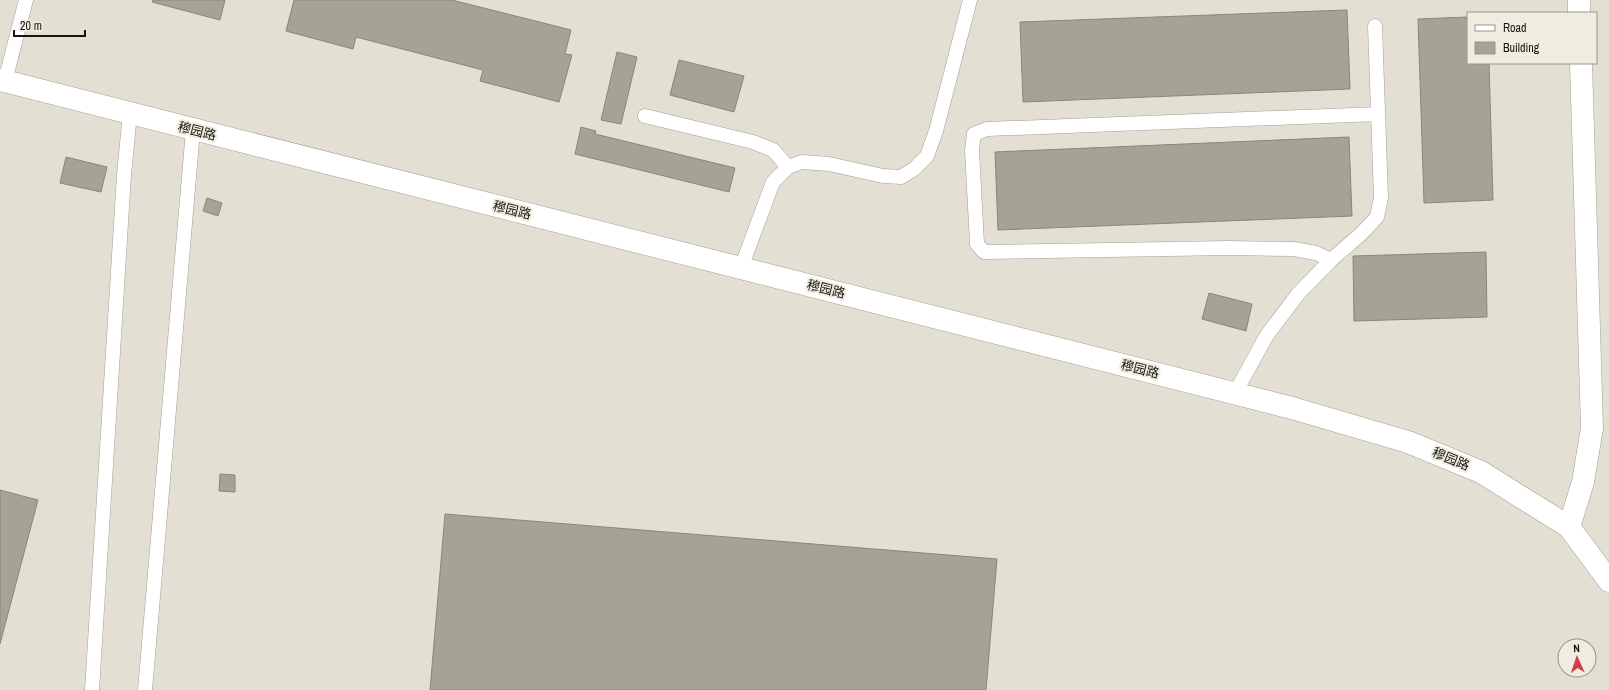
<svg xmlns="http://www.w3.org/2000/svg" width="1609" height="690" font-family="'Archivo Narrow','Noto Sans SC',sans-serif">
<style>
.building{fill:#a5a296;stroke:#89867a}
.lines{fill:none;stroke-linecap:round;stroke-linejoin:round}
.service-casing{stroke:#a3a094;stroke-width:15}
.minor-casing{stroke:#a3a094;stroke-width:23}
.service{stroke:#fff;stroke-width:14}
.minor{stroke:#fff;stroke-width:22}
.labels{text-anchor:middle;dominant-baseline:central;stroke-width:4;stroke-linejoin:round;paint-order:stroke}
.street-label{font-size:13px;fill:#15140f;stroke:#f0ede0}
</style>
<rect width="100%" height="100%" fill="#e3e0d3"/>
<path class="building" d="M 153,0 L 225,0 L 220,20 L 152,2 Z
M 294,0 L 452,0 L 571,30 L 565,54 L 572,55 L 559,102 L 480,81 L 483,70 L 356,37 L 353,49 L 286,31 Z
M 1347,10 L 1350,89 L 1023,102 L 1020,22 Z
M 1468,17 L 1468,63 L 1489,63 L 1493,200 L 1424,203 L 1418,19 Z
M 617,52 L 637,57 L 621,124 L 601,120 Z
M 679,60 L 744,76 L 734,112 L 670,95 Z
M 581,127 L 596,131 L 595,134 L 735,168 L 729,192 L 575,154 Z
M 1349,137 L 1352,216 L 998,230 L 995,152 Z
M 66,157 L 107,167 L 101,192 L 60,183 Z
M 207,198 L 222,203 L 218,216 L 203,211 Z
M 1486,252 L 1487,317 L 1354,321 L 1353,256 Z
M 1209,293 L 1252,304 L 1246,331 L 1202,319 Z
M 220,474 L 235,475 L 235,492 L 219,491 Z
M 0,490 L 38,500 L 0,644 Z
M 445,514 L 997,559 L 986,690 L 430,690 Z"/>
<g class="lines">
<defs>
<path id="service" d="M 5,81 L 26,0
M 645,116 L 753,142 L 773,150 L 788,167
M 1331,260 L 1316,253 L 1294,249 L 1229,248 L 984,252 L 977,244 L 972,150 L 974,134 L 987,129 L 1378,114
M 741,268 L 773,182 L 788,167 L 802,162 L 829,164 L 883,176 L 901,177 L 914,169 L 927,156 L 936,131 L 970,0
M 1235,393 L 1267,335 L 1298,294 L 1331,260 L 1361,234 L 1377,217 L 1381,198 L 1375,26
M 92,690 L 124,175 L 130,113
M 145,690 L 193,130"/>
<path id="minor" d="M 1579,0 L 1579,13
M 0,80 L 1292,408 L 1408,442 L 1481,472 L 1569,527 L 1609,581
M 1569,527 L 1583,482 L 1592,428 L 1581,63"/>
</defs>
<use href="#service" class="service-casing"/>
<use href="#minor" class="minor-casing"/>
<use href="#service" class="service"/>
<use href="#minor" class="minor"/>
</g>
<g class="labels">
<g class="street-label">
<text transform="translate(197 131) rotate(14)">穆园路</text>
<text transform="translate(512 210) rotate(14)">穆园路</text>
<text transform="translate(826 289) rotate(14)">穆园路</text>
<text transform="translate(1140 369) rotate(14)">穆园路</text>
<text transform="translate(1451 459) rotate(22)">穆园路</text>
</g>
</g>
<rect x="1467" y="12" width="130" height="52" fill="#f0ede0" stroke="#98968c"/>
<rect x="1475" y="25" width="20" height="6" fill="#ffffff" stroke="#98968c"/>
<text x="1503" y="32" font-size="12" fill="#15140f">Road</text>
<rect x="1475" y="42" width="20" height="12" fill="#a5a296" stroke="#98968c"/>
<text x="1503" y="52" font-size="12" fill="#15140f">Building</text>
<g transform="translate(1577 658) rotate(357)"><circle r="19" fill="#f0ede0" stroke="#98968c"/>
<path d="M0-3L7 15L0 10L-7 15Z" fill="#ce3e4b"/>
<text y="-6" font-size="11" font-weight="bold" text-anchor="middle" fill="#15140f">N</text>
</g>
<path d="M14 30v6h71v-6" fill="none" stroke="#15140f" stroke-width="2"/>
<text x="20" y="30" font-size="12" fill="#15140f" stroke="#f0ede0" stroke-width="3" paint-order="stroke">20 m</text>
</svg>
